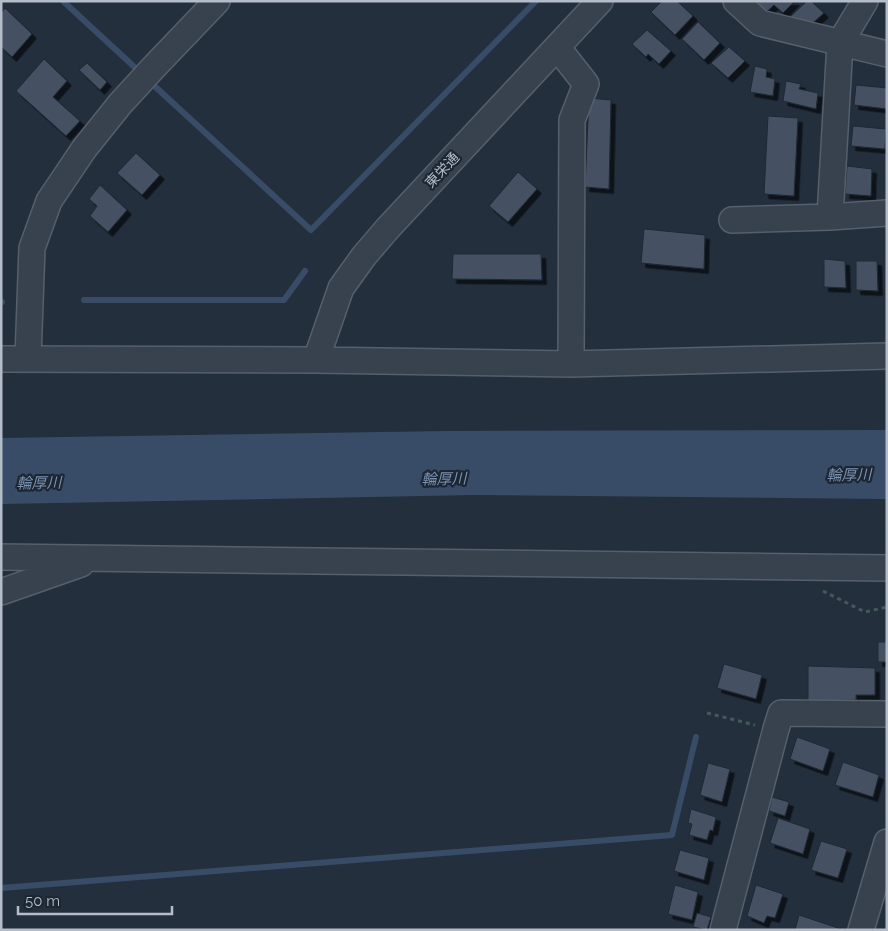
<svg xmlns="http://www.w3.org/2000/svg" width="888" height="931" font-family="Raleway,'Noto Sans JP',sans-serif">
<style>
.water{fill:#394c67}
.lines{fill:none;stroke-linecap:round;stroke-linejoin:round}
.stream{stroke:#394c67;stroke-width:6}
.building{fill:#455162;stroke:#1f2835;filter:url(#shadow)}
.minor-casing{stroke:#565f6c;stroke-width:28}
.path{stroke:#44595c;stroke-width:3;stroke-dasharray:4 4;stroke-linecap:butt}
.minor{stroke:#38414e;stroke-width:25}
.labels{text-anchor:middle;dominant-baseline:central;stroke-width:4.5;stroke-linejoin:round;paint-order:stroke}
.street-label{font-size:14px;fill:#b4bcc9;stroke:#1d2633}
.water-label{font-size:15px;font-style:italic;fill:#7c92b1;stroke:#1d2633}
</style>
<defs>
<filter id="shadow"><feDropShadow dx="4.5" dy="4.5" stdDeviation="0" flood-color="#0009"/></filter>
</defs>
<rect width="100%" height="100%" fill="#242f3e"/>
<path class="water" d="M 887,430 L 887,499 L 473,495 L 1,504 L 1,438 L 447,431 Z"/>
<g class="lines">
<path class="stream" d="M 63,1 L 142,74
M 149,81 L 311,230 L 536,1
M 84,300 L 284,300 L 305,271
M 1,302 L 2,302
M 1,888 L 672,835 L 696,737"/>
</g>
<path class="building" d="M 662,1 L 677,1 L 693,16 L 675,35 L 651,12 Z
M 760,1 L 795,1 L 783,13 L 774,5 L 763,15 L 754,7 Z
M 807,1 L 811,1 L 824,13 L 805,30 L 791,16 Z
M 5,8 L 32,34 L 12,57 L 1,47 L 1,13 Z
M 698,22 L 720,43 L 704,60 L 682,39 Z
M 647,30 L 671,51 L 659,64 L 648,54 L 646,57 L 632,44 Z
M 729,47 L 745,61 L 728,78 L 711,63 Z
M 44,59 L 67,81 L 53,97 L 80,121 L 66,136 L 16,91 Z
M 87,63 L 107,82 L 100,90 L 79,70 Z
M 755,66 L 767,69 L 766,77 L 775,79 L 773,96 L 750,92 Z
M 786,81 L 801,84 L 799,89 L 818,93 L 816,109 L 783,101 Z
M 856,85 L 887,88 L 887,109 L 854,105 Z
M 589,98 L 611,100 L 609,189 L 585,187 Z
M 768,116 L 798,118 L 794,196 L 764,194 Z
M 853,126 L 886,129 L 885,149 L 851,146 Z
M 136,153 L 160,175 L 142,195 L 117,173 Z
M 847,166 L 872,169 L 871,196 L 845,194 Z
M 518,172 L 537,189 L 508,222 L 489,206 Z
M 100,185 L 127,210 L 108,232 L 90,216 L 97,206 L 89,199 Z
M 644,229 L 705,235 L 704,269 L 641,263 Z
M 453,254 L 541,254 L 542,280 L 452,279 Z
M 824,259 L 845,261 L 846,288 L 824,287 Z
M 856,261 L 877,261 L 878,291 L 856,290 Z
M 878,642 L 887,642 L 887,662 L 878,662 Z
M 724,664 L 762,675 L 756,699 L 717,688 Z
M 808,666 L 875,668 L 875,695 L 856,695 L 856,700 L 808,701 Z
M 797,737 L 830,749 L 823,771 L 790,759 Z
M 843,762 L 879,775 L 873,797 L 835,785 Z
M 708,763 L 730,769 L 722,802 L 700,795 Z
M 772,797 L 789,802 L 785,816 L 769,811 Z
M 691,809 L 716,817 L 713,831 L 710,830 L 707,840 L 689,835 L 692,824 L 688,823 Z
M 778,818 L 810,829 L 803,854 L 770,843 Z
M 821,841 L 847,849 L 838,878 L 811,870 Z
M 680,850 L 709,858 L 704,880 L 674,871 Z
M 675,885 L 698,892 L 692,920 L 668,914 Z
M 756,885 L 783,894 L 775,918 L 767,916 L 764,923 L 747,916 Z
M 697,913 L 711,917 L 707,930 L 693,927 Z
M 799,915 L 841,929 L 841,930 L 795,930 Z"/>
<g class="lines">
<defs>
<path id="minor" d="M 736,1 L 760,23 L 887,54
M 557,47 L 586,84 L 572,120 L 571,364
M 830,217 L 840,43 L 865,1
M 732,220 L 830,217 L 887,213
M 28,358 L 32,248 L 49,201 L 84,149 L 120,104 L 153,68 L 217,1
M 1,359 L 316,360 L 571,364 L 887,356
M 316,360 L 341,288 L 364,256 L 388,228 L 600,1
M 1,557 L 887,568
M 1,592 L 81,564
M 723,930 L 776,729 L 781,713 L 887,714
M 861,930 L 887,842"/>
</defs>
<use href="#minor" class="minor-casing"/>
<path class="path" d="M 823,591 L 865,612 L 887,607
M 707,713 L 755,725"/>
<use href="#minor" class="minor"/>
</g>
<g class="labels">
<g class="street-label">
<text transform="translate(442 170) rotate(-47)">東栄通</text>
</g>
<g class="water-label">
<text transform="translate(849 475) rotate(-1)">輪厚川</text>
<text transform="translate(444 479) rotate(-1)">輪厚川</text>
<text transform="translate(39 483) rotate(-1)">輪厚川</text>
</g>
</g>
<rect width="888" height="931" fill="none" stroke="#b4bcc9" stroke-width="5"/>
<path d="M18 906v8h154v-8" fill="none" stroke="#b4bcc9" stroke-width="2.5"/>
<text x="25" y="906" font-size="15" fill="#b4bcc9" stroke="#1d2633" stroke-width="4" paint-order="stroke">50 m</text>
</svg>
